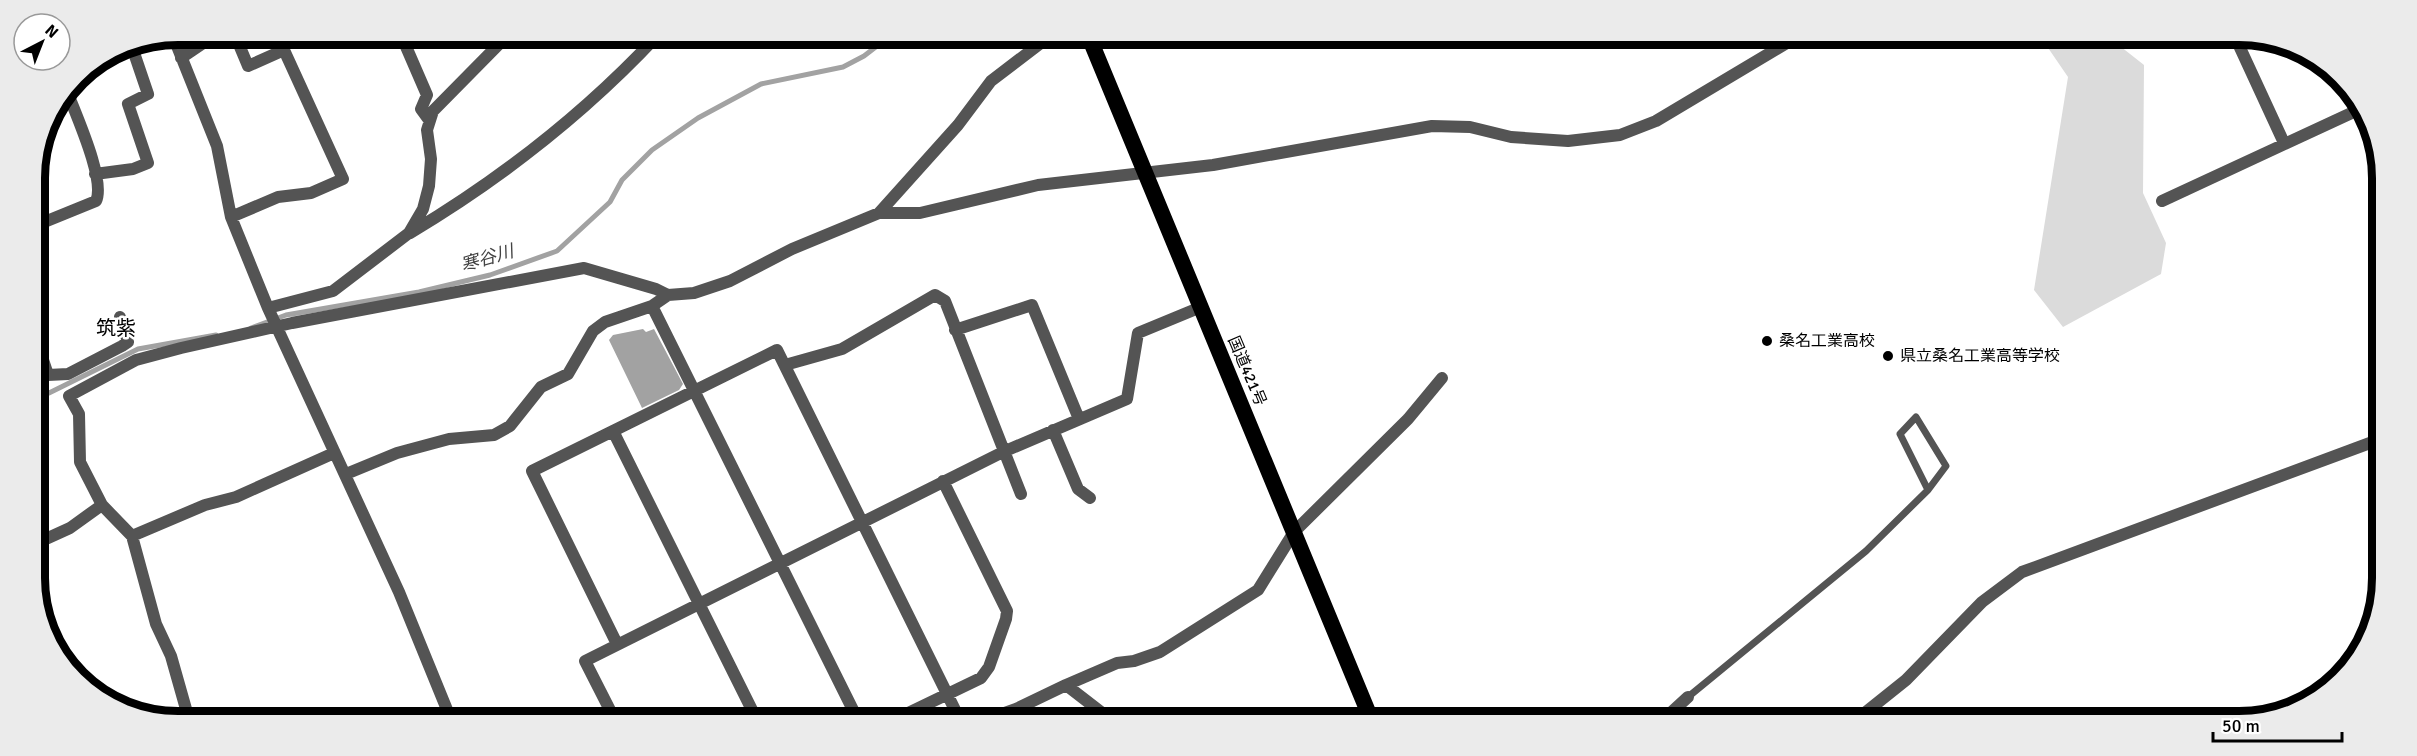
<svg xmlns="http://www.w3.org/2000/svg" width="2417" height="756" font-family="Signika,'Noto Sans JP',sans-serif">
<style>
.green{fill:#dbdbdb}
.water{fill:#a2a2a2}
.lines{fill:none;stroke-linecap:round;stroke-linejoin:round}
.stream{stroke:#a2a2a2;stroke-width:5}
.service{stroke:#545454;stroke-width:7}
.minor{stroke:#545454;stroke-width:12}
.tertiary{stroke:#545454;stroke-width:12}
.trunk{stroke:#000;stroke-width:16}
.poi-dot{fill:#000;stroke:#fff;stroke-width:2}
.labels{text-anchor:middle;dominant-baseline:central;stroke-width:5;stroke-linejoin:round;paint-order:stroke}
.poi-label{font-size:16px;fill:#000;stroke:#fff;text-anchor:start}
.street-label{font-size:16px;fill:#000;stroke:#fff}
.water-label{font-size:18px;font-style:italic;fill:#434343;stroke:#fff}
.quarter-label{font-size:20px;fill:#000;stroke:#fff}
.rim{fill:none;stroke:#000;stroke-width:8}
</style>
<rect width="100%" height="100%" fill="#fff"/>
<path class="green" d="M 2042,39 L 2111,39 L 2144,65 L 2143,193 L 2166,243 L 2161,274 L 2063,327 L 2034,290 L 2068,77 Z"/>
<path class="water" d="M 643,329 L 646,332 L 654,329 L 683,384 L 679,390 L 642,408 L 609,340 L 613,335 Z"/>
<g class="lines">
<path class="stream" d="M 251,328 L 286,315 L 419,292 L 490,275 L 557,251 L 610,202 L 622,180 L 652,150 L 698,118 L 761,84 L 843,67 L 864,56 L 890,36
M 36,386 L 49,393 L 138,349 L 216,335"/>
<path class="service" d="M 1688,697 L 1866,551 L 1928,490 L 1900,434 L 1916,417 L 1946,466 L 1928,490"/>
<path class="minor" d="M 401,35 L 427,95 L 421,109 L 429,120
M 173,36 L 217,146 L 231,217 L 268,308 L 399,592 L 450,717
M 2236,39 L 2284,143
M 181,58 L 215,35
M 95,174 L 133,169 L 148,163 L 128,104 L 148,94 L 131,44
M 2162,201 L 2358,110
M 879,213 L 958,125 L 991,81 L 1050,36
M 231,217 L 278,197 L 311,193 L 343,179 L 284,50 L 248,66 L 235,35
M 35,221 L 37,225 L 96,201 C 106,180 75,113 67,91
M 410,233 C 502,178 584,114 657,36
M 652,306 L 857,718
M 268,308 L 333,291 L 409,233 L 423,209 L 429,186 L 431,159 L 427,130 L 433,111 L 508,35
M 955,330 L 1032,305 L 1079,419
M 36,339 L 48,375 L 36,371
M 785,365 L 842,349 L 935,295 L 945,301 L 1021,494
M 48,375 L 68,374 L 122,346 L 128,342 L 120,317
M 1053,430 L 1078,489 L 1090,498
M 613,431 L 756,718
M 346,474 L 397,453 L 449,439 L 494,435 L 510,426 L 541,387 L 568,374 L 593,331 L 605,322 L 652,306 L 668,295 L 694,293 L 730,281 L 792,249 L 879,213 L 920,213 L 1038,185 L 1213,165 L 1432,126 L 1470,127 L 1511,137 L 1568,141 L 1620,135 L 1656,121 L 1795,38
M 132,536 L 205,505 L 236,497 L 334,453
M 37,543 L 70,528 L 102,505
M 617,644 L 532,471 L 777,350 L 959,718
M 181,717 L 186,709 L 171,656 L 156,624 L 132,536 L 102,505 L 80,462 L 79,414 L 69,396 L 136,360 L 181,348 L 292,323 L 584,268 L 656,289 L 668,295
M 614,718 L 585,661 L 1003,452 L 1127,399 L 1138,333 L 1201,307
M 898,718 L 981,678 L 989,667 L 1006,619 L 1007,611 L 943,481
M 988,719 L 1016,709 L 1066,685
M 1110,719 L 1066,685 L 1117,663 L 1134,661 L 1160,652 L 1258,590 L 1294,532 L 1408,419 L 1442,378
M 1663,720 L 1688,697"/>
<path class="tertiary" d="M 1856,720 L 1906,680 L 1982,602 L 2022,572 L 2378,440"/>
<path class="trunk" d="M 1089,37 L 1371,719"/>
</g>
<g class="poi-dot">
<circle cx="1767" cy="341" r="6"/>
<circle cx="1888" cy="356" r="6"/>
</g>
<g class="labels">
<g class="poi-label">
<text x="1779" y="341">桑名工業高校</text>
<text x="1900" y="356">県立桑名工業高等学校</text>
</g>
<g class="street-label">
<text transform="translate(1247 371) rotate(67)">国道421号</text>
</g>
<g class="water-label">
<text transform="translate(487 258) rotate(-16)">寒谷川</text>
</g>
<g class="quarter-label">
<text x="116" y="328">筑紫</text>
</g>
</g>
<path d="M0 0H2417V756H0ZM178 45H2239A133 133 0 0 1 2372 178V578A133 133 0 0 1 2239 711H178A133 133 0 0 1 45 578V178A133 133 0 0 1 178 45Z" fill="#ebebeb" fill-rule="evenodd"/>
<path class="rim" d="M178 45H2239A133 133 0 0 1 2372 178V578A133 133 0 0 1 2239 711H178A133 133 0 0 1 45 578V178A133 133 0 0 1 178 45Z"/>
<g transform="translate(42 42) rotate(42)"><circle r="28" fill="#ffffff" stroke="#999999" stroke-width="1.5"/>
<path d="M0-4.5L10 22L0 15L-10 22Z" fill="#000000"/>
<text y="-9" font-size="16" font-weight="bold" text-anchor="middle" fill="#000000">N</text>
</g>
<path d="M2213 732v9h129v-9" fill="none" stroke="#000000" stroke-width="3"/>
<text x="2222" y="732" font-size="18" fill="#000000" stroke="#ffffff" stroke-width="4.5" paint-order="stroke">50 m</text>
</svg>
